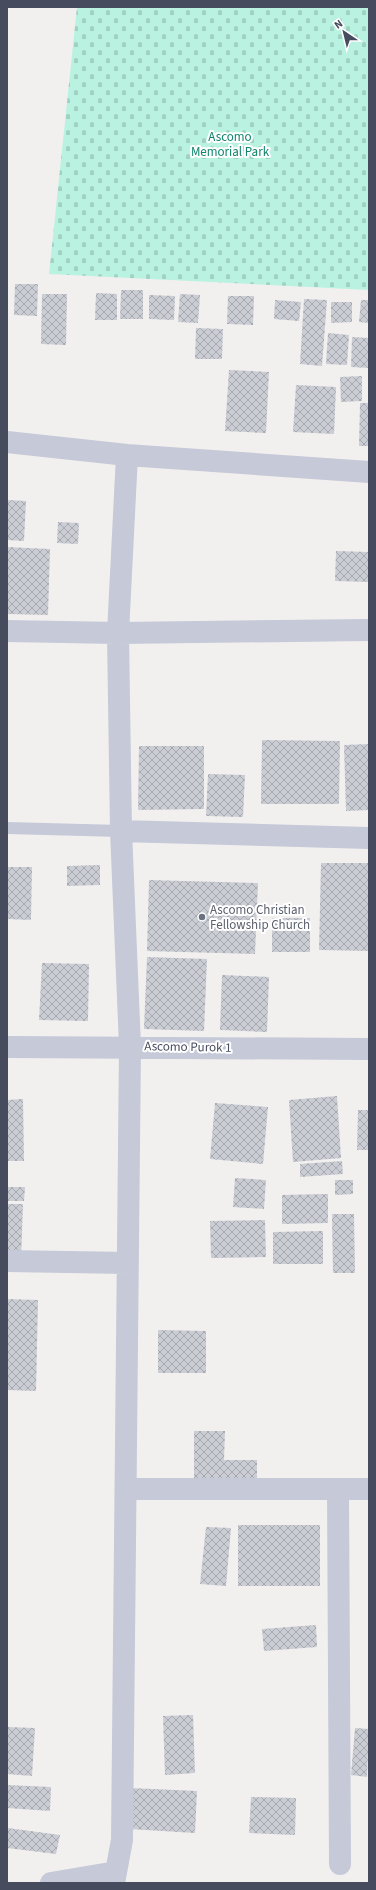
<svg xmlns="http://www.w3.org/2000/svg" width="376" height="1890" font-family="'Source Sans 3',sans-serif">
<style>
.cemetery{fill:url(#cemetery-stones)}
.building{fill:url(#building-cross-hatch)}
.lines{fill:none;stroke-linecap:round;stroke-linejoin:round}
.service{stroke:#c5c9d8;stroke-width:12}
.minor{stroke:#c5c9d8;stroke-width:22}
.worship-dot{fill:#6b7280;stroke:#fff;stroke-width:1.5}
.labels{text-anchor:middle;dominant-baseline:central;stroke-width:4;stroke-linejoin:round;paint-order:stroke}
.park-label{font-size:13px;fill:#11856e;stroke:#fff}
.worship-label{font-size:13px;fill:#5b616d;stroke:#fff;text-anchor:start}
.street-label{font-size:13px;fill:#464b5e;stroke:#fff}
</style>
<defs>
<pattern id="cemetery-stones" width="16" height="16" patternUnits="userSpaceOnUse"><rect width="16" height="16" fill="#baf2e1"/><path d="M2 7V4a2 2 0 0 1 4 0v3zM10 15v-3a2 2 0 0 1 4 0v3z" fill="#a1d1c3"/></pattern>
<pattern id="building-cross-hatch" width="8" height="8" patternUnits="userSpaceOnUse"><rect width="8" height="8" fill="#cbcdd5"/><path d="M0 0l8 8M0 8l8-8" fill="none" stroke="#a7a8b0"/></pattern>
</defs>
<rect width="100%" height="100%" fill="#f2f0ef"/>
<path class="cemetery" d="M 77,7 L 369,7 L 369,290 L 49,274 Z"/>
<path class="building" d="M 15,284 L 38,284 L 37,316 L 14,315 Z
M 121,290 L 143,290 L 143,319 L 120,319 Z
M 96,293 L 117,294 L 117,320 L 95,320 Z
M 42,294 L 67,294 L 66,345 L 41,344 Z
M 180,294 L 200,295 L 198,323 L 178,322 Z
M 149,295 L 175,296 L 174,320 L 149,319 Z
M 228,296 L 254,296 L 253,325 L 227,324 Z
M 304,299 L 327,300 L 322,366 L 300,364 Z
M 275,300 L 301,302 L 299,321 L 274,319 Z
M 361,300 L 369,300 L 369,323 L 359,322 Z
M 331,302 L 352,302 L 352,322 L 331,323 Z
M 196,328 L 223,329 L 222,359 L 195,359 Z
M 328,333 L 349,335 L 347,365 L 326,364 Z
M 352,337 L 369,338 L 369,368 L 351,367 Z
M 229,370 L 269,372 L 266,433 L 225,431 Z
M 362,376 L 362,401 L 341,402 L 340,377 Z
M 296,385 L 336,387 L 334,434 L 293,432 Z
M 360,403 L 369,403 L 369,446 L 359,446 Z
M 7,500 L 26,501 L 24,541 L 7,540 Z
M 58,522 L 79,523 L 78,544 L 57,543 Z
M 7,547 L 50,549 L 48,615 L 7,614 Z
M 336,551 L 369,552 L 369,582 L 335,581 Z
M 262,740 L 340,741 L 339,804 L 261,804 Z
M 369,744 L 369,810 L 346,811 L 344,745 Z
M 139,746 L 204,746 L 204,809 L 138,810 Z
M 208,774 L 245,775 L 243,817 L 206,816 Z
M 321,863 L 369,863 L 369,951 L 319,950 Z
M 100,865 L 100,885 L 67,886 L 67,866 Z
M 7,867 L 32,867 L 31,920 L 7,919 Z
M 149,880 L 258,883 L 255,954 L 147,951 Z
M 272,918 L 310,918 L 310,952 L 272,952 Z
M 147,957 L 207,959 L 204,1031 L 144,1029 Z
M 42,963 L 89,964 L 88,1021 L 39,1020 Z
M 222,975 L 269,977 L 267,1032 L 220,1030 Z
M 337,1096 L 341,1158 L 293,1162 L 289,1100 Z
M 23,1099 L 24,1161 L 7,1161 L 7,1100 Z
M 215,1103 L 268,1107 L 263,1164 L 210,1159 Z
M 358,1110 L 369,1110 L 369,1150 L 357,1150 Z
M 342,1161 L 343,1174 L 300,1177 L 300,1164 Z
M 235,1178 L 266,1180 L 264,1209 L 233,1207 Z
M 335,1180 L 353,1180 L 353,1194 L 335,1195 Z
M 7,1187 L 25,1187 L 24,1201 L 7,1201 Z
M 328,1194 L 328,1223 L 282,1224 L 282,1195 Z
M 7,1204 L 23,1204 L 21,1261 L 7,1261 Z
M 332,1214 L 354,1214 L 355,1273 L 333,1273 Z
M 265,1220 L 266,1257 L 211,1258 L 210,1221 Z
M 323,1231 L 323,1264 L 273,1264 L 273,1232 Z
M 7,1299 L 38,1300 L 36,1391 L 7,1390 Z
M 158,1330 L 206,1331 L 206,1373 L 158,1373 Z
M 194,1431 L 225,1431 L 224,1460 L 257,1460 L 257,1478 L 194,1478 Z
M 238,1525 L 320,1525 L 320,1586 L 238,1586 Z
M 206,1527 L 231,1528 L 226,1586 L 200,1584 Z
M 316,1625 L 317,1647 L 264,1651 L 262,1629 Z
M 193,1715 L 195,1773 L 165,1775 L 163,1716 Z
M 7,1727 L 35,1728 L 32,1776 L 7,1774 Z
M 355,1728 L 369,1729 L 367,1777 L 351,1775 Z
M 8,1785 L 51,1787 L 50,1811 L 7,1808 Z
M 131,1788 L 197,1791 L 195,1833 L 129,1829 Z
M 251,1797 L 296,1798 L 295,1835 L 249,1833 Z
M 8,1828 L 60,1835 L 56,1854 L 7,1848 Z"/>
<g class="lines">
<path class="service" d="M 7,828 L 121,831"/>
<path class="minor" d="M 7,442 L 127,455 L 369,472
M 7,631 L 118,633 L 369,630
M 121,831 L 369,838
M 7,1047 L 369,1049
M 7,1261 L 128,1263
M 126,1489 L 369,1489
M 338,1489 L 340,1864
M 51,1883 L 116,1872
M 114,1883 L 122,1840 L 130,1046 L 121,831 L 118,633 L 127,455"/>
</g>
<circle class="worship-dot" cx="202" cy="917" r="4"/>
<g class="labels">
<g class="park-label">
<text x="230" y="137">Ascomo<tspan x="230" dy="15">Memorial Park</tspan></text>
</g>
<g class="worship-label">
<text x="210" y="910">Ascomo Christian<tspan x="210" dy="15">Fellowship Church</tspan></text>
</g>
<g class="street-label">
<text transform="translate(188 1047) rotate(1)">Ascomo Purok 1</text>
</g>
</g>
<rect width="376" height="1890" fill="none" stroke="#464b5e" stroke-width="16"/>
<g transform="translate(344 32) rotate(325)" stroke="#ffffff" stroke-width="3" paint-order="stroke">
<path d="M0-3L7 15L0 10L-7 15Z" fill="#464b5e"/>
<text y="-6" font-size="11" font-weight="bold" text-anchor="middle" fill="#464b5e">N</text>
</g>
</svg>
